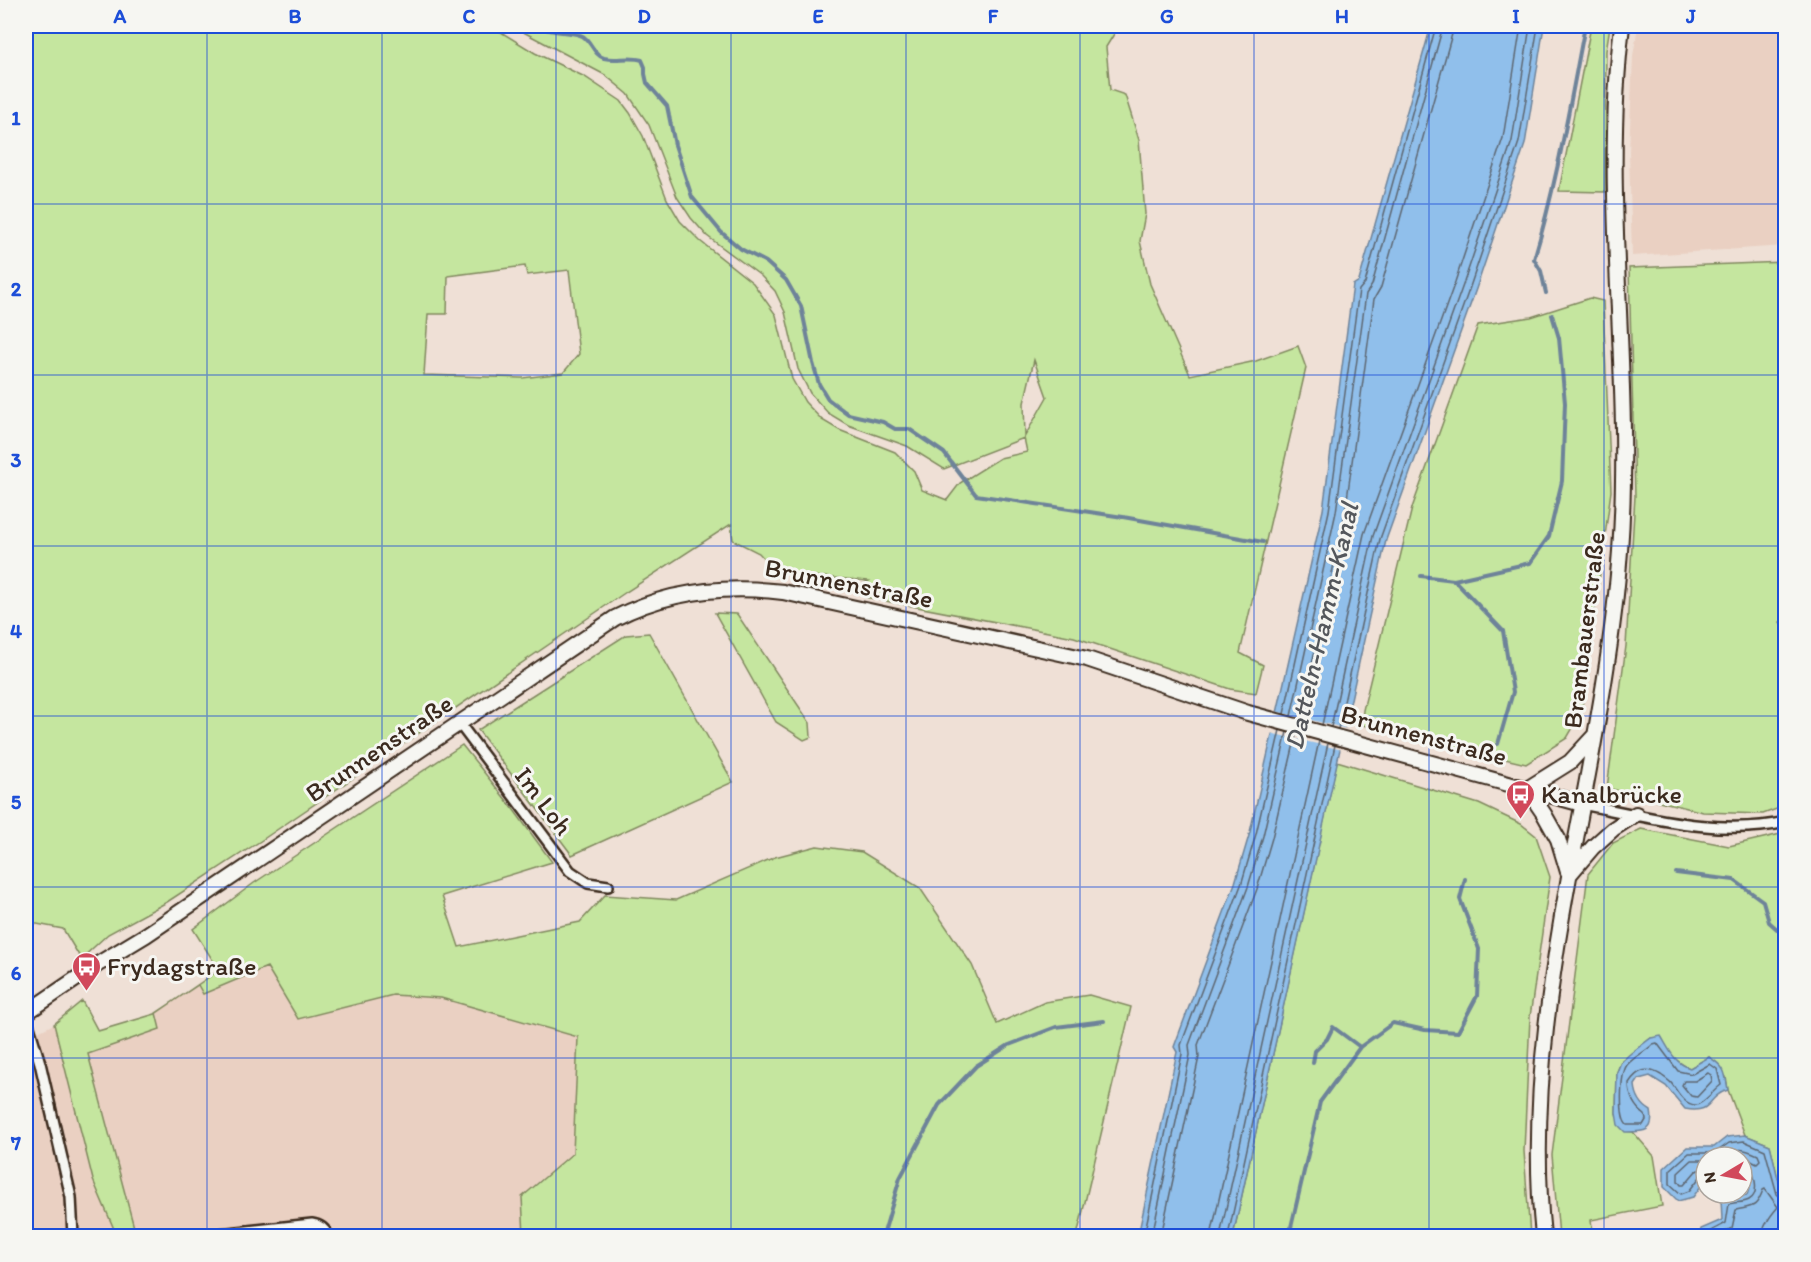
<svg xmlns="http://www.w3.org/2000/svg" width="1811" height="1262" font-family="Itim,sans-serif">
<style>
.built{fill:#ead0c2}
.green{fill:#c5e69f;stroke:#80885e;stroke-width:1.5;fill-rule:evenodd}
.water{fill:#90bfeb;stroke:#6e8399;stroke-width:1.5}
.pier{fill:#efe0d6}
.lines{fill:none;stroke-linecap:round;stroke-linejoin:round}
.shore{stroke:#5d6670;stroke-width:1.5}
.stream{stroke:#6e8399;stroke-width:4}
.street-casing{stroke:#3b2a1e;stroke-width:14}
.secondary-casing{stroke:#3b2a1e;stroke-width:18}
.street{stroke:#f6f6f2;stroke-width:9}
.secondary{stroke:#f6f6f2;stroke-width:14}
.grid{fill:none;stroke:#1d4ed8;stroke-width:1.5;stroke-opacity:0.55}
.labels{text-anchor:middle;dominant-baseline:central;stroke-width:6;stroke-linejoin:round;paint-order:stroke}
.street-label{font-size:26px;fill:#3b2a1e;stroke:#f6f6f2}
.poi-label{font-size:26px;fill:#3b2a1e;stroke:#f6f6f2;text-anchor:start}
.water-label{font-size:27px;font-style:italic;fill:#54575c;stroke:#f6f6f2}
.neatline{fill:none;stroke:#1d4ed8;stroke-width:2}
.grid-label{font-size:20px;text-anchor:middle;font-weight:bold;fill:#1d4ed8}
</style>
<rect width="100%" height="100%" fill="#efe0d6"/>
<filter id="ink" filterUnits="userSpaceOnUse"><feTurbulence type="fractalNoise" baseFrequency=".0167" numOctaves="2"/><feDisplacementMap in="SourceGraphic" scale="12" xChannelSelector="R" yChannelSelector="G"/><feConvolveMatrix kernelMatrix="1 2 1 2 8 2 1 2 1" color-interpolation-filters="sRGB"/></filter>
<g filter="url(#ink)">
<path class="built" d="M 1638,26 L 1785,26 L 1785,246 L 1632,256 L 1629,152 L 1633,56 Z
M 267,967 L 298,1019 L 393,995 L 441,998 L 578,1037 L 573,1153 L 522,1197 L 524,1236 L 124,1236 L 136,1235 L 88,1054 L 160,1029 L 155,1014 L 198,984 L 204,994 Z
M 54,1024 L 93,1180 L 117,1236 L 26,1236 L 26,1038 Z"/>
<path class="green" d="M 26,26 L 491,26 L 535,53 L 585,77 L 621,101 L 630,113 L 643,136 L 667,199 L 680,221 L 700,241 L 753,283 L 776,315 L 792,379 L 805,402 L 822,420 L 839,430 L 895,452 L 914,471 L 922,490 L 947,500 L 960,483 L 1000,458 L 1027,452 L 1024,438 L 944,469 L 907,446 L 848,425 L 828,413 L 810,393 L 798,369 L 785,312 L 775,291 L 761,276 L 707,236 L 691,218 L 677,197 L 649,125 L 628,94 L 605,75 L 512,26 L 1119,26 L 1106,47 L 1110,90 L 1125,95 L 1139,140 L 1145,214 L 1140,241 L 1150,284 L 1190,375 L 1256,361 L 1298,346 L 1306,368 L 1240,653 L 1263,665 L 1256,693 L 1230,689 L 1074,637 L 865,597 L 858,587 L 869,581 L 789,574 L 769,564 L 759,553 L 733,540 L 731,524 L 626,592 L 262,840 L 167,902 L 108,934 L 81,959 L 63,929 L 26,922 ZM 525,266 L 527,275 L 569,270 L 579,354 L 563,373 L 522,378 L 424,375 L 428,314 L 447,314 L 448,276 ZM 1034,360 L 1047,397 L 1025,436 L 1024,403 Z
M 1591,26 L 1610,26 L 1606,51 L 1605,192 L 1559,191 Z
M 1785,262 L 1786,619 L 1780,622 L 1786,631 L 1785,806 L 1763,814 L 1703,812 L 1607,788 L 1626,646 L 1635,496 L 1629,268 Z
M 1590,298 L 1603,301 L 1611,491 L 1581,714 L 1567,738 L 1526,764 L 1362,725 L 1363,710 L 1412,508 L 1478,325 L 1531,317 Z
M 715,613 L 737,614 L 810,723 L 811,737 L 804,740 L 776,722 Z
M 649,633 L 733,782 L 572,855 L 478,730 L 626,635 Z
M 462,745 L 511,806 L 552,862 L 442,896 L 459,947 L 580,922 L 605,895 L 676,900 L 775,857 L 817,846 L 862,852 L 920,888 L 972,965 L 997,1024 L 1045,1002 L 1089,995 L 1131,1007 L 1077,1236 L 524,1236 L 522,1197 L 573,1153 L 578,1037 L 441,998 L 393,995 L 298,1019 L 267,967 L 203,994 L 198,985 L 156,1013 L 160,1029 L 88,1054 L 136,1235 L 117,1236 L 93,1180 L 54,1024 L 82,1001 L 98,1031 L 155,1014 L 219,970 L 193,929 L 254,883 Z
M 1337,761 L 1479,804 L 1521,824 L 1536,836 L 1550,877 L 1530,1017 L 1524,1151 L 1530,1236 L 1233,1236 Z
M 1641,829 L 1729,846 L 1785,833 L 1785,1200 L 1778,1179 L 1770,1145 L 1745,1135 L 1728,1090 L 1726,1077 L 1709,1057 L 1690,1068 C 1679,1065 1661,1047 1651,1038 L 1621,1062 L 1617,1072 L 1616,1113 L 1625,1131 L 1633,1132 L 1654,1156 L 1662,1206 L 1591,1220 L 1593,1236 L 1559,1236 L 1552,1155 L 1588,874 L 1613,843 Z"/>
<path class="water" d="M 1431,26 L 1544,26 L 1525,144 L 1476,289 L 1386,540 L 1233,1236 L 1138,1236 L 1177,1052 L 1174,1047 L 1235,883 L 1250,832 L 1323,510 L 1353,285 L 1359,281 Z
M 1661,1036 C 1669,1049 1675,1064 1690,1068 L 1709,1057 C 1725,1067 1725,1071 1728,1090 C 1705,1097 1715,1114 1685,1109 L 1666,1086 L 1650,1076 L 1639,1079 L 1635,1085 C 1636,1097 1641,1105 1651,1111 C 1655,1133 1643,1132 1625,1132 L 1618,1125 L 1616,1113 L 1617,1072 L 1621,1062 L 1631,1053 L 1651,1038 Z
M 1745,1135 L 1770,1145 C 1773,1156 1775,1167 1778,1178 C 1785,1204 1792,1213 1774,1236 L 1699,1236 L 1701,1229 L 1722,1220 L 1721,1198 L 1747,1195 L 1750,1185 L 1747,1173 L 1742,1172 L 1742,1157 L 1706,1157 L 1706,1179 L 1693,1197 L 1678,1201 L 1664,1187 L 1664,1168 L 1687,1147 L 1714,1147 L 1727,1137 Z"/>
<path class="pier" d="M 1275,711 L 1348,729 L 1343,750 L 1270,733 Z"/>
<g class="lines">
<path class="shore" d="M 1284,714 L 1329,511 L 1359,290 L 1365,283 L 1436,26
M 1291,716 L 1336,512 L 1366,294 L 1372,285 L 1443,26
M 1300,719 L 1345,514 L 1374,299 L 1381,287 L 1452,34 L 1453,26
M 1322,725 L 1364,534 L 1455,282 L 1503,138 L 1521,26
M 1331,727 L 1373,536 L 1463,285 L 1512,141 L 1530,26
M 1338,729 L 1380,539 L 1470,287 L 1519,142 L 1538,26
M 1657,1043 L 1678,1071 L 1692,1074 L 1710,1064 L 1717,1069 L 1721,1085 C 1715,1089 1702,1105 1696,1105 C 1684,1105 1678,1092 1672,1084 C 1669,1080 1665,1078 1661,1075 C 1647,1067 1638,1069 1629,1083 C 1629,1096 1634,1107 1645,1115 L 1646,1120 L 1643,1125 L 1627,1125 C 1619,1118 1620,1075 1627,1065 C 1634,1056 1646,1052 1653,1044 Z
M 1708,1073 L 1711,1075 L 1712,1081 L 1697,1097 L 1691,1096 L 1682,1085 L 1684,1081 L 1695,1081 Z
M 1723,1157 C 1737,1147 1742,1148 1758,1155 L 1760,1160 L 1757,1163 L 1749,1159 L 1742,1159
M 1706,1160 L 1692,1160 L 1678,1173 L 1678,1181 L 1681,1185 L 1684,1185 L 1696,1171 L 1706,1168
M 1706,1176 L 1700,1177 L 1689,1191 L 1681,1194 L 1670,1184 L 1670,1170 L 1689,1153 L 1715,1153 L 1729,1143 L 1744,1141 L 1765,1150 L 1777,1194 L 1781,1198 L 1786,1198
M 1144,1236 L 1182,1054 L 1181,1045 L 1241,885 L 1256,834 L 1280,730
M 1152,1236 L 1190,1055 L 1189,1045 L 1248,887 L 1263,836 L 1287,732
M 1161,1236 L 1199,1057 L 1198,1045 L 1257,889 L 1272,838 L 1296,735
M 1211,1236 L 1319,741
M 1220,1236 L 1328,743
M 1228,1236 L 1335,745
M 1705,1236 L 1707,1233 L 1726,1223 L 1729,1204 C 1735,1202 1744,1203 1749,1200 C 1760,1194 1755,1174 1749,1167 L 1742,1166
M 1717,1236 L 1732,1228 L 1736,1210 C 1753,1206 1756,1209 1763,1190 L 1765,1189 L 1778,1207 C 1771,1215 1763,1225 1762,1236"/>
<path class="stream" d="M 538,26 C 553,34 565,30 580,35 C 591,38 592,54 604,58 C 616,61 630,56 642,60 L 645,67 L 645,74 L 647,83 L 667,106 L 675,145 L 692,197 L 721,232 L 741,249 L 766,262 L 786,280 L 801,306 L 813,363 L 819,384 L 828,399 L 848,414 L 883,422 L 895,429 L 909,429 L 944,453 L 976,495 L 1123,517 L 1263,542
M 1546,293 L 1541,271 L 1534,259 C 1557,183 1570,103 1585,26
M 1421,576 L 1454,580 L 1530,563 L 1549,536 L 1562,481 L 1565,403 L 1559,338 L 1552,315
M 1454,580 L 1503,631 L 1513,692 L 1498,744
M 1676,873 L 1734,880 L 1763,901 L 1769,922 L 1786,937
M 1786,943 L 1786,950
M 1313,1063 L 1315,1051 L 1327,1039 L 1333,1027 L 1360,1047
M 883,1236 L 900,1178 L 939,1105 L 976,1066 L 1009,1045 L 1056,1027 L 1104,1021
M 1289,1236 L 1320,1102 L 1360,1047 L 1393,1023 L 1425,1030 L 1458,1032 L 1477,996 L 1479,949 L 1460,899 L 1465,879"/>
<defs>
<path id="street" d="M 459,723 L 570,871 L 588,883 L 608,886
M 1582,804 C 1649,817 1718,837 1786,822
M 26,1017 L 40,1063 L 71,1197 L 73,1236
M 200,1236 L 312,1224 C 320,1225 325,1229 328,1236"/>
<path id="secondary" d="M 1527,789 L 1544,814 L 1558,839 L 1568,872
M 1527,789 L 1570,762 L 1595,735
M 1570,874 L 1593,847 L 1613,829 L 1636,814
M 26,1013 L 98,964 L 146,935 L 615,618 C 668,591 725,585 783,592 L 1087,659 L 1248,713 L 1582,804
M 1543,1236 C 1519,1004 1603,781 1620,551 C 1633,376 1601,200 1622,26"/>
</defs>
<use href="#street" class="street-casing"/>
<use href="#secondary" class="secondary-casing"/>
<use href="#street" class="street"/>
<use href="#secondary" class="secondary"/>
</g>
</g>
<path class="grid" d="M 207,26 L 207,1236M 382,26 L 382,1236M 556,26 L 556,1236M 731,26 L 731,1236M 906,26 L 906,1236M 1080,26 L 1080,1236M 1254,26 L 1254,1236M 1429,26 L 1429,1236M 1604,26 L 1604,1236M 26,204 L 1786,204M 26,375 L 1786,375M 26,546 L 1786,546M 26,716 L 1786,716M 26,887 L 1786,887M 26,1058 L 1786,1058"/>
<defs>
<symbol id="bus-pin" viewBox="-11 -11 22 30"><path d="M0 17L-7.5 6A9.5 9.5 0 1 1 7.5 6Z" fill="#d1495b" stroke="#f6f6f2"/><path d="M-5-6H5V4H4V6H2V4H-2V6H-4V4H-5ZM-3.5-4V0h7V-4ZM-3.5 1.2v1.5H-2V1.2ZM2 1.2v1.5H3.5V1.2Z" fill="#fff"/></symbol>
</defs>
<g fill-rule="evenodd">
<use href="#bus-pin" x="1504" y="778" width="33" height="45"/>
<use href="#bus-pin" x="70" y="950" width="33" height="45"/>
</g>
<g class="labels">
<g class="street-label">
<text transform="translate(849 583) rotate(11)">Brunnenstraße</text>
<text transform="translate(1584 630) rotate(-83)">Brambauerstraße</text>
<text transform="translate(1424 735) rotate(15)">Brunnenstraße</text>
<text transform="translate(379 748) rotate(-34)">Brunnenstraße</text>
<text transform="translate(544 801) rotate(53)">Im Loh</text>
</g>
<g class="poi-label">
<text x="1541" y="794">Kanalbrücke</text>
<text x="107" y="966">Frydagstraße</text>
</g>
<g class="water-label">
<text transform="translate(1321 626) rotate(-77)">Datteln-Hamm-Kanal</text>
</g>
</g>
<rect width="1811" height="1262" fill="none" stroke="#f6f6f2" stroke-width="66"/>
<g transform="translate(1724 1175) rotate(260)"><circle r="28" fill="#f6f6f2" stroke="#aba49d" stroke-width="1.5"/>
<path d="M0-4.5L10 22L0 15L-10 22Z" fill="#d1495b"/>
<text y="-9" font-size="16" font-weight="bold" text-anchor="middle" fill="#3b2a1e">N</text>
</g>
<rect x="33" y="33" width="1745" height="1196" class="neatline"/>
<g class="grid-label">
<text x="120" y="23">A</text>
<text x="295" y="23">B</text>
<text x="469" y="23">C</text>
<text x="644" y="23">D</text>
<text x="818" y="23">E</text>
<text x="993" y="23">F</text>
<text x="1167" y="23">G</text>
<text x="1342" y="23">H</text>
<text x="1516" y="23">I</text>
<text x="1691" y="23">J</text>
<text x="16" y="125">1</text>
<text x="16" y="296">2</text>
<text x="16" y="467">3</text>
<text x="16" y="638">4</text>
<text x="16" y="809">5</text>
<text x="16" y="980">6</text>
<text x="16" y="1150">7</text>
</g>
</svg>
